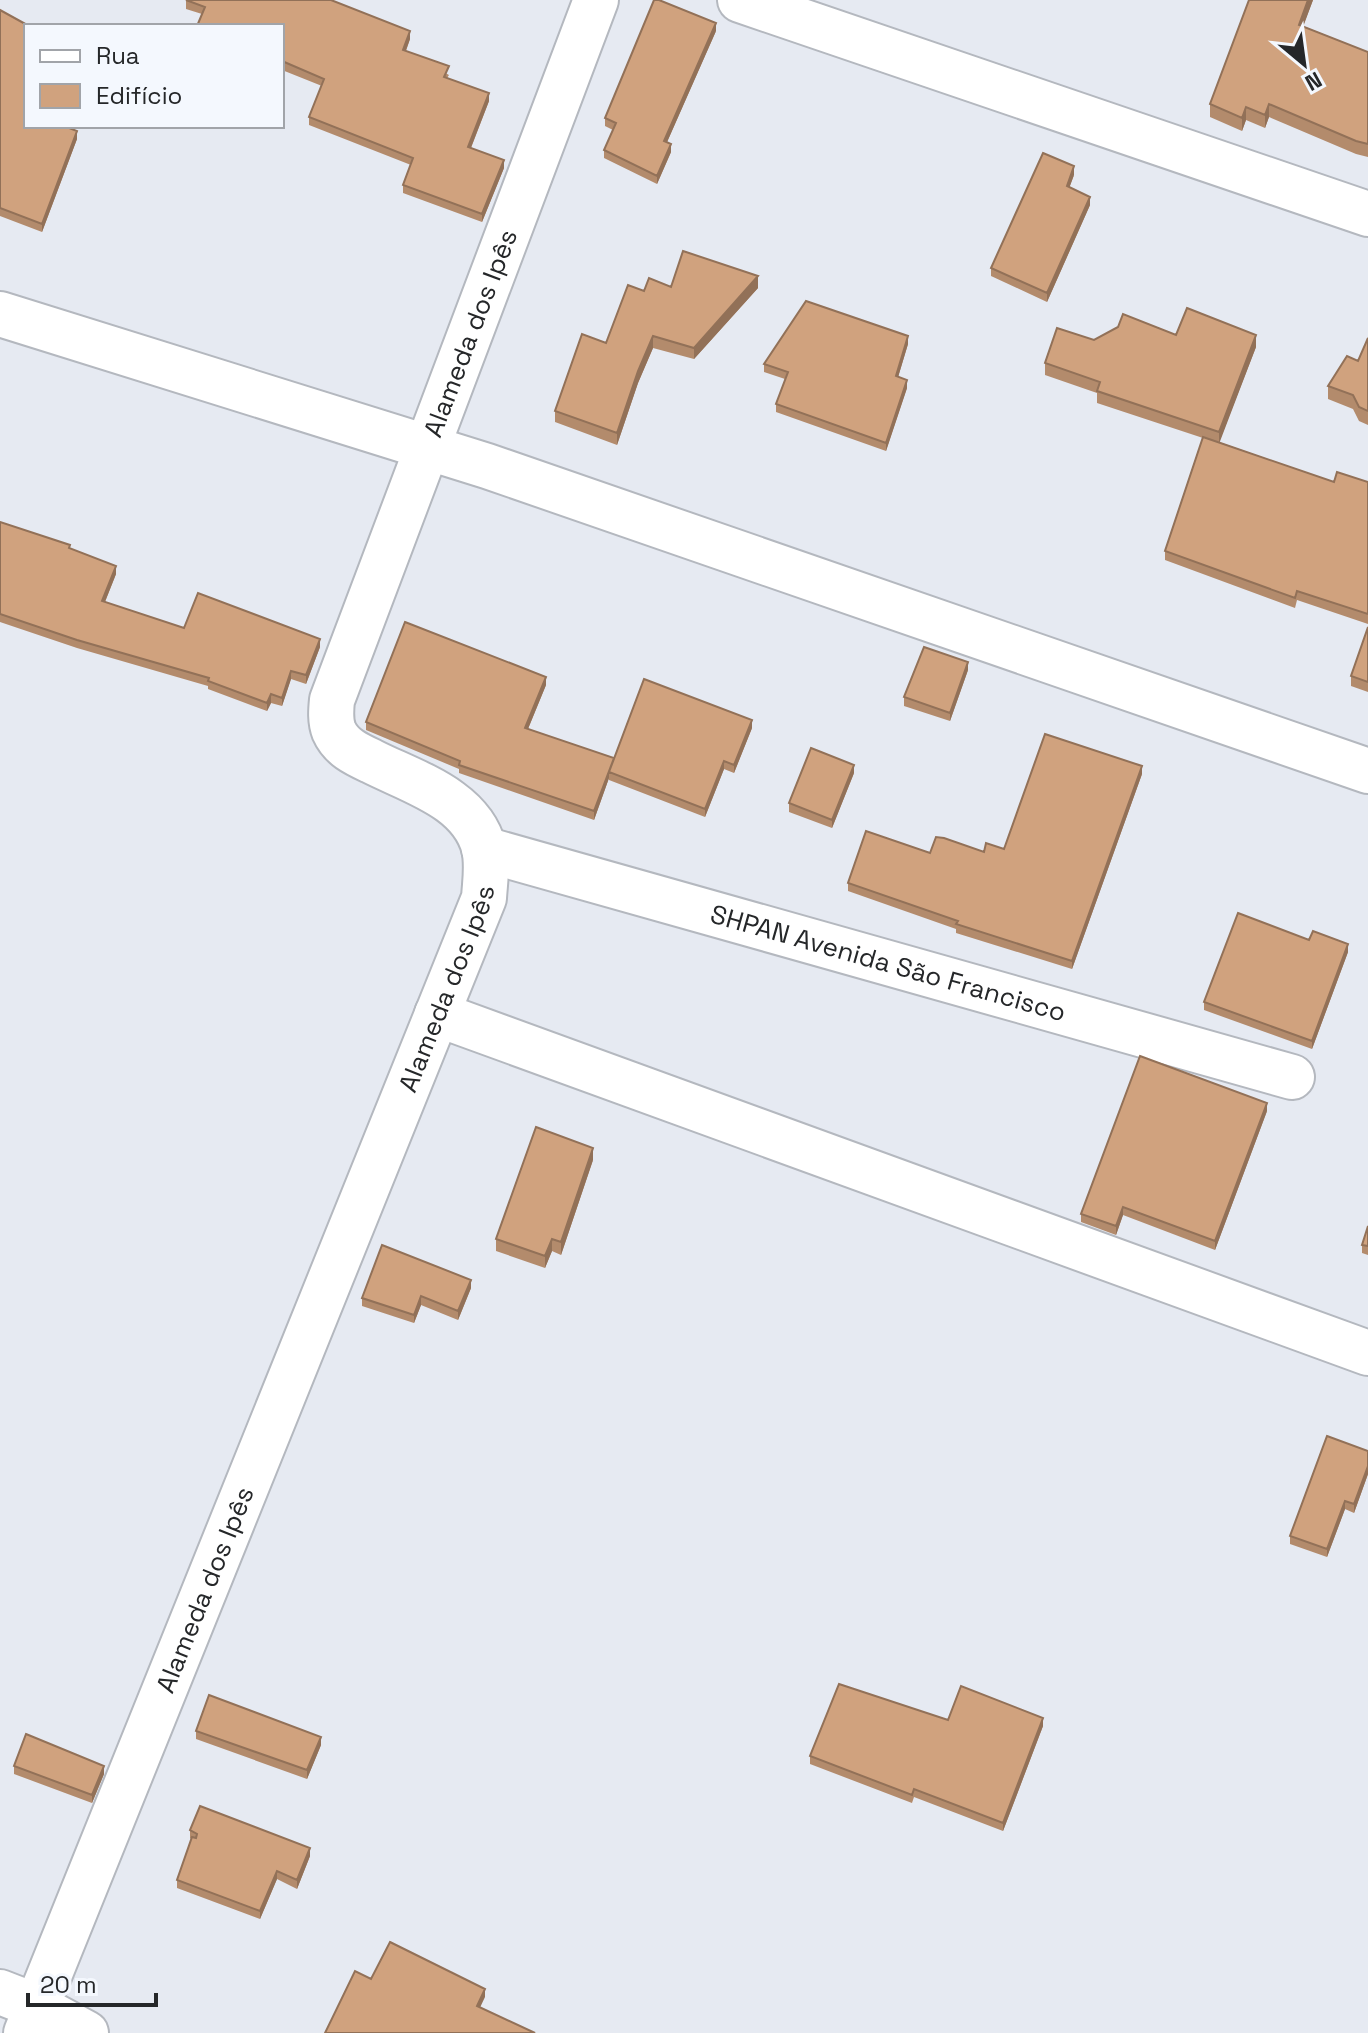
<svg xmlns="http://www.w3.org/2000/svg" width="1368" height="2033" font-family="'Space Grotesk',sans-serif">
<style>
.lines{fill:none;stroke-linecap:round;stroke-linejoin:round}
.minor-casing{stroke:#b4b8bf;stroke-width:48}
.tertiary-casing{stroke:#b4b8bf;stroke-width:48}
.minor{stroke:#fff;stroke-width:44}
.tertiary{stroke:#fff;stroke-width:44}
.wall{fill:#b38b6c}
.shaded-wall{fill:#927158}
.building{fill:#d0a27e;stroke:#927158;stroke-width:2}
.labels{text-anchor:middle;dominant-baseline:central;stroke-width:8;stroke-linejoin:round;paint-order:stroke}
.street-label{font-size:26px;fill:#252729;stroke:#f4f8fe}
</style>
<rect width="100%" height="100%" fill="#e6eaf2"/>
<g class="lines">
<defs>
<g id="minor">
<path d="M 740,0 L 1368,214"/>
<path d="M 0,314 L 487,466 L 1368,771"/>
<path id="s1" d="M 484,849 L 1292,1077"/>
<path d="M 437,1014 L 1368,1353"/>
<path d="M 0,1992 L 36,2006 L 86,2033"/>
</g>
<g id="tertiary">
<path id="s2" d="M 26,2033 L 484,898 C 485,881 488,865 484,848 C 471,798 412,782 371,761 C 356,754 341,747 334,731 C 330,721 331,710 332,700 L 596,0"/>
</g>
</defs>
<use href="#minor" class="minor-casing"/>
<use href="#tertiary" class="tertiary-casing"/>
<use href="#minor" class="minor"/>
<use href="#tertiary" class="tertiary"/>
</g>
<path class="wall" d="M 186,0 L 410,39 L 406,51 L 449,75 L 447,78 L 489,101 L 471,148 L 504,168 L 482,222 L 403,193 L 403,185 L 411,165 L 309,125 L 309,117 L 322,86 L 282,70 L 282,26 L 202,14 L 186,9 Z
M 1249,0 L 1313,0 L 1303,26 L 1368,52 L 1368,157 L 1356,154 L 1269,117 L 1265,128 L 1246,120 L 1242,131 L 1210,117 L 1210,104 Z
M 0,10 L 26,126 L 77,139 L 42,232 L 0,216 Z
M 716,31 L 667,142 L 671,152 L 657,184 L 604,158 L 604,150 L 613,130 L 605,126 L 605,118 Z
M 1074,175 L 1069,188 L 1090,205 L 1047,302 L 991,276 L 991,268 Z
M 671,287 L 758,288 L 694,359 L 653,348 L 638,383 L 617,445 L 555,422 L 555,411 L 644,291 Z
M 1176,335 L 1256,347 L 1219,442 L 1334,482 L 1368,482 L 1368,624 L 1297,600 L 1295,608 L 1165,560 L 1165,551 L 1203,438 L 1097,403 L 1097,393 L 1045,375 L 1045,363 L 1094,340 Z
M 1368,338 L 1368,425 L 1359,421 L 1353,409 L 1328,399 L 1328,386 L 1358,361 Z
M 908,344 L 898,377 L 907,388 L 886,451 L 776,412 L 776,404 L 785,379 L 764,372 L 764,364 Z
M 0,522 L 70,548 L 116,574 L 105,602 L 184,628 L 320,647 L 306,684 L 291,679 L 282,706 L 271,703 L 267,711 L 208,689 L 208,686 L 77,648 L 0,622 Z
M 1368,627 L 1368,692 L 1351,686 L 1351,676 Z
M 968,670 L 950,721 L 904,706 L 904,697 Z
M 546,685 L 528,729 L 614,758 L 752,728 L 734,773 L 724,769 L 705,817 L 609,780 L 609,778 L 594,820 L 459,773 L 459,769 L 366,730 L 366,722 Z
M 854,773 L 832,828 L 789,812 L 789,803 Z
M 1142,774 L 1072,969 L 956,933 L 956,929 L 848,891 L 848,883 L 930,853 L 984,852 L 1004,849 Z
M 1309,940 L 1348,952 L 1312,1049 L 1204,1010 L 1204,1002 Z
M 1267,1111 L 1215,1250 L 1123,1215 L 1116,1235 L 1081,1222 L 1081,1214 Z
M 593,1160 L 561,1255 L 552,1251 L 545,1268 L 496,1251 L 496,1239 Z
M 1368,1226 L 1368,1255 L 1362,1253 L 1362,1245 Z
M 471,1288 L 458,1320 L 421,1305 L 414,1323 L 362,1306 L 362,1298 Z
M 1368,1451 L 1368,1474 L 1354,1513 L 1345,1509 L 1327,1557 L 1290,1544 L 1290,1536 Z
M 948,1720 L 1043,1726 L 1003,1831 L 914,1797 L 912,1803 L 810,1764 L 810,1756 Z
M 196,1731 L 321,1745 L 307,1779 L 196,1739 Z
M 14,1766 L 104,1774 L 92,1803 L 14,1774 Z
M 190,1830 L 310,1856 L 297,1889 L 277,1879 L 260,1919 L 177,1888 L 177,1880 L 191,1839 L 190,1838 Z"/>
<path class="shaded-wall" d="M 1308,0 L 1313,0 L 1299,38 L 1299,25 Z
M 716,23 L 716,31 L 664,149 L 664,141 Z
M 410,31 L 410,39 L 403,58 L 403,50 Z
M 489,93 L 489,101 L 468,155 L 468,147 Z
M 1269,104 L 1269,117 L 1265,128 L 1265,115 Z
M 1246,107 L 1246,120 L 1242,131 L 1242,118 Z
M 77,131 L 77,139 L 42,232 L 42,224 Z
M 671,144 L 671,152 L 657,184 L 657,176 Z
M 504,160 L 504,168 L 482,222 L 482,214 Z
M 1074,166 L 1074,175 L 1067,194 L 1067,186 Z
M 1090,197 L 1090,205 L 1047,302 L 1047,293 Z
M 758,276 L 758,288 L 694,359 L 694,348 Z
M 1256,335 L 1256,347 L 1219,444 L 1219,432 Z
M 653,336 L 653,348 L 638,383 L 617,445 L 617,433 L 638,371 Z
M 908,336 L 908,344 L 896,384 L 896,376 Z
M 907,380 L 907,388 L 886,451 L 886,443 Z
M 116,566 L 116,574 L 102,609 L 102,601 Z
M 320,639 L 320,647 L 306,684 L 306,675 Z
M 968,662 L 968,670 L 950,721 L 950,713 Z
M 291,671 L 291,679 L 282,706 L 282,698 Z
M 546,677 L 546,685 L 525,736 L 525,728 Z
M 271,694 L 271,703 L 267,711 L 267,703 Z
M 752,720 L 752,728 L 734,773 L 734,765 Z
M 614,758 L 609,772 L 609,778 L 594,820 L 594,811 Z
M 724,761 L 724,769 L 705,817 L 705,809 Z
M 854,765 L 854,773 L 832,828 L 832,820 Z
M 1142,766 L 1142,774 L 1072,969 L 1072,961 Z
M 1348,944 L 1348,952 L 1312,1049 L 1312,1041 Z
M 1267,1103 L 1267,1111 L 1215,1250 L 1215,1241 Z
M 593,1148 L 593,1160 L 561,1255 L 561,1242 Z
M 1123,1207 L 1123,1215 L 1116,1235 L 1116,1226 Z
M 552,1239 L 552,1251 L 545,1268 L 545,1256 Z
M 471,1280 L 471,1288 L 458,1320 L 458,1311 Z
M 421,1296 L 421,1305 L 414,1323 L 414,1315 Z
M 1368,1466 L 1368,1474 L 1354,1513 L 1354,1504 Z
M 1345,1501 L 1345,1509 L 1327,1557 L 1327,1549 Z
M 1043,1718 L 1043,1726 L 1003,1831 L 1003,1823 Z
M 321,1737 L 321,1745 L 307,1779 L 307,1770 Z
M 104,1766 L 104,1774 L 92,1803 L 92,1795 Z
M 310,1848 L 310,1856 L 297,1889 L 297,1880 Z
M 277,1871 L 277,1879 L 260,1919 L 260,1911 Z
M 485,1989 L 485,1997 L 477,2014 L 477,2006 Z"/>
<path class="building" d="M 186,0 L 331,0 L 410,31 L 403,50 L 449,66 L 444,77 L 489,93 L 468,147 L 504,160 L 482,214 L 403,185 L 413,158 L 309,117 L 324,79 L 282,61 L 282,26 L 197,26 L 205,7 Z
M 654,0 L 659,0 L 716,23 L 664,141 L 671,144 L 657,176 L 604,150 L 616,123 L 605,118 Z
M 1249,0 L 1308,0 L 1299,25 L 1368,52 L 1368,144 L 1356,141 L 1269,104 L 1265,115 L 1246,107 L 1242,118 L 1210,104 Z
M 0,10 L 29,26 L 26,26 L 26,126 L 64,126 L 77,131 L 42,224 L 0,208 Z
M 1043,153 L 1074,166 L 1067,186 L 1090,197 L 1047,293 L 991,268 Z
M 683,251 L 758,276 L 694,348 L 653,336 L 638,371 L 617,433 L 555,411 L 582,334 L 606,343 L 628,285 L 644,291 L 649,278 L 671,287 Z
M 806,301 L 908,336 L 896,376 L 907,380 L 886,443 L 776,404 L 788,372 L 764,364 Z
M 1187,308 L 1256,335 L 1219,432 L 1097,391 L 1100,382 L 1045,363 L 1057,328 L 1094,340 L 1118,327 L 1123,314 L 1176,335 Z
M 1368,338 L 1368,411 L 1359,407 L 1353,395 L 1328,386 L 1347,356 L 1358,361 Z
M 1203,437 L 1334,482 L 1337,472 L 1368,482 L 1368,614 L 1297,591 L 1295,598 L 1165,551 Z
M 0,522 L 70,545 L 69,548 L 116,566 L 102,601 L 184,628 L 198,593 L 320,639 L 306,675 L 291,671 L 282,698 L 271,694 L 267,703 L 208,681 L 209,678 L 77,640 L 0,614 Z
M 405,622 L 546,677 L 525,728 L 614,758 L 594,811 L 459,765 L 460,761 L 366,722 Z
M 1368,627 L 1368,682 L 1351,676 Z
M 924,647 L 968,662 L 950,713 L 904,697 Z
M 644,679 L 752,720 L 734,765 L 724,761 L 705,809 L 609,772 Z
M 1045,734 L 1142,766 L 1072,961 L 956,924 L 958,921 L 848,883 L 866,831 L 930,853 L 936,837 L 944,838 L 984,852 L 986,843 L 1004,849 Z
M 811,748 L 854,765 L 832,820 L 789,803 Z
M 1238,913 L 1309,940 L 1313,931 L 1348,944 L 1312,1041 L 1204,1002 Z
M 1140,1056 L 1267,1103 L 1215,1241 L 1123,1207 L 1116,1226 L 1081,1214 Z
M 536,1127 L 593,1148 L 561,1242 L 552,1239 L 545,1256 L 496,1239 Z
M 1368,1226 L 1368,1246 L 1362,1245 Z
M 382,1245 L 471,1280 L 458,1311 L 421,1296 L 414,1315 L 362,1298 Z
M 1327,1436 L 1368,1451 L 1368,1466 L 1354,1504 L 1345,1501 L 1327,1549 L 1290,1536 Z
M 839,1684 L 948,1720 L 961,1686 L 1043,1718 L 1003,1823 L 914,1789 L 912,1795 L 810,1756 Z
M 209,1695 L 321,1737 L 307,1770 L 196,1731 Z
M 26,1734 L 104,1766 L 92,1795 L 14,1766 Z
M 200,1806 L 310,1848 L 297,1880 L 277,1871 L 260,1911 L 177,1880 L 192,1837 L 196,1838 L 197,1834 L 190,1830 Z
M 390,1942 L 485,1989 L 477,2006 L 535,2033 L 325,2033 L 355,1971 L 371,1979 Z"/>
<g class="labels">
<g class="street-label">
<text stroke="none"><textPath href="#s2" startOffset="1894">Alameda dos Ipês</textPath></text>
<text stroke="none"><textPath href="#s1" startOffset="420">SHPAN Avenida São Francisco</textPath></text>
<text stroke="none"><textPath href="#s2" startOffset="1126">Alameda dos Ipês</textPath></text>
<text stroke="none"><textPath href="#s2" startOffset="478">Alameda dos Ipês</textPath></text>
</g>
</g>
<rect x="24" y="24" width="260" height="104" fill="#f4f8fe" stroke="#a1a4a9" stroke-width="2"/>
<rect x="40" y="50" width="40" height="12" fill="#ffffff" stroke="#a1a4a9" stroke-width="2"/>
<text x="96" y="64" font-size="24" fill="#252729">Rua</text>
<rect x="40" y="84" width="40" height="24" fill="#d0a27e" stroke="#a1a4a9" stroke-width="2"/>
<text x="96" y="104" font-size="24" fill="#252729">Edifício</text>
<g transform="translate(1304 64) rotate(151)" stroke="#f4f8fe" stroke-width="6" paint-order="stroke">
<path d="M0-6L14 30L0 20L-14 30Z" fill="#252729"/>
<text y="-12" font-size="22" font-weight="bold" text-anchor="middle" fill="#252729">N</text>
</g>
<path d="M28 1993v12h128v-12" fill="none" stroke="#252729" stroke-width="4"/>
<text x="40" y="1993" font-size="24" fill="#252729" stroke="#f4f8fe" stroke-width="6" paint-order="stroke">20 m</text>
</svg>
